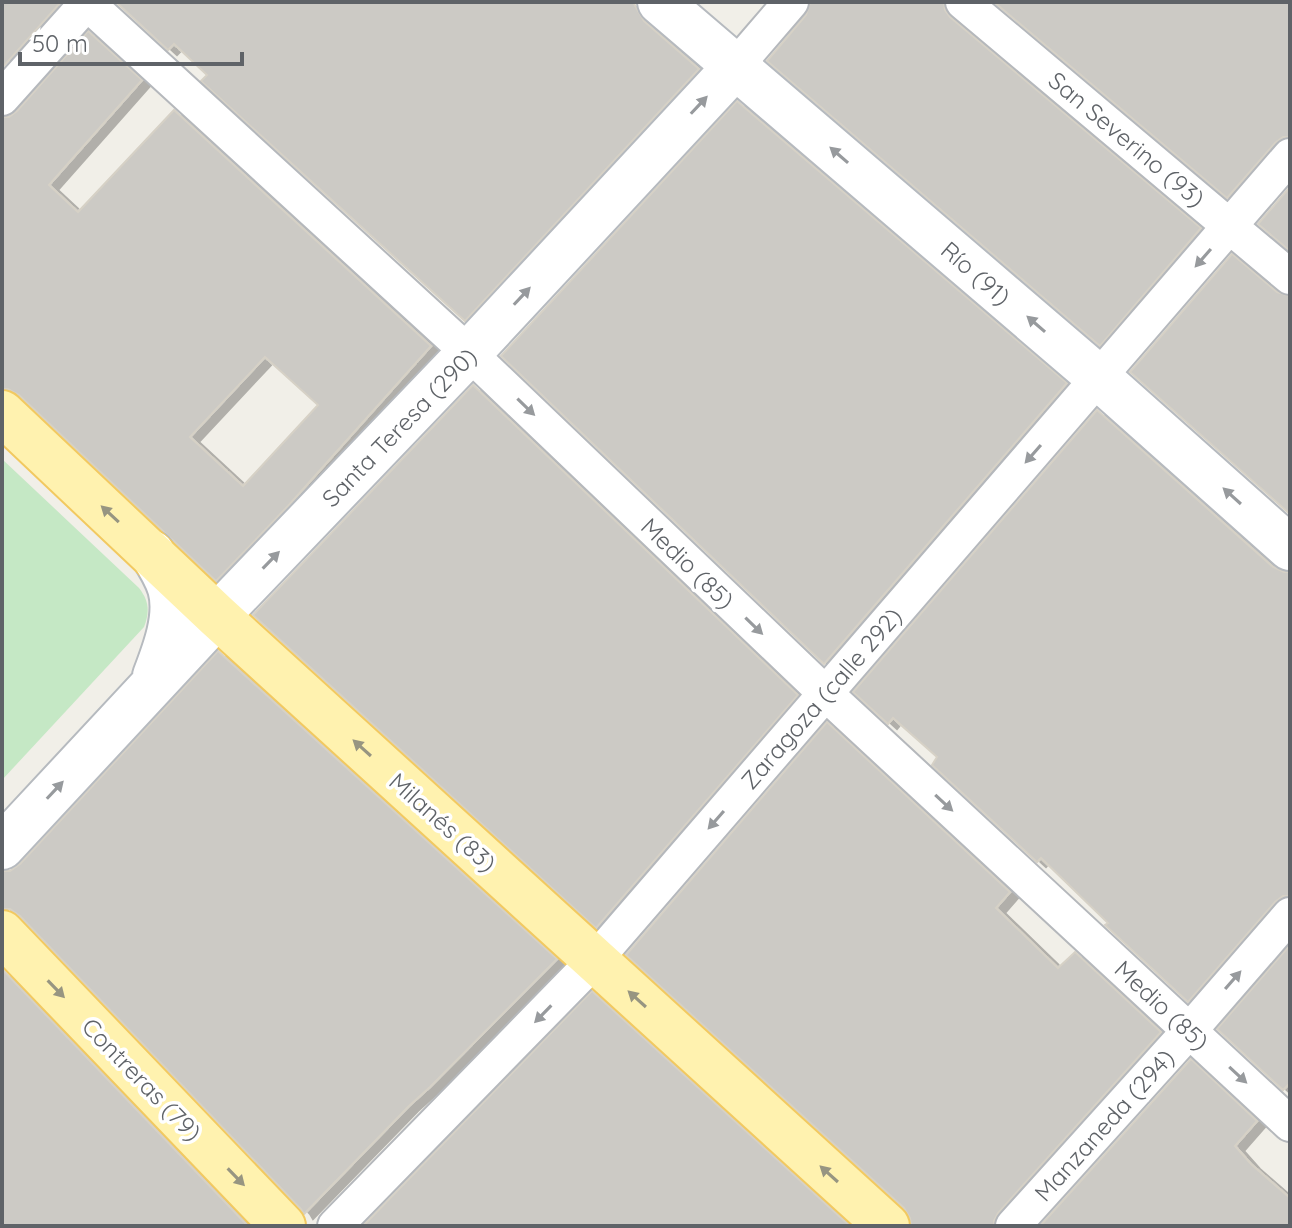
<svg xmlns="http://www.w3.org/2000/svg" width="1292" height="1228" font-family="Quicksand,sans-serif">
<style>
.green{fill:#c5e8c5}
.building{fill:#cccac5;stroke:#d6d1c6;stroke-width:2;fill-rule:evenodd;filter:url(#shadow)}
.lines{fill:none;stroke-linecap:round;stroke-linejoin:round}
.street-casing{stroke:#b5b8bc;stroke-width:38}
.secondary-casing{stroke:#b6babf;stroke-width:48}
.primary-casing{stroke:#f2c960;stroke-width:48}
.street{stroke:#fff;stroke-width:34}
.secondary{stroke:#fff;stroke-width:44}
.primary{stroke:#fff2af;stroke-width:44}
.oneway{fill:#979a9d}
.oneway2{fill:#979581}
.labels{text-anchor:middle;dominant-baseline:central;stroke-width:7;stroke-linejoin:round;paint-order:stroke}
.street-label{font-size:24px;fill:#5f6368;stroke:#fff}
</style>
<defs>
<filter id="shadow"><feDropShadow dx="9" dy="5" stdDeviation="0" flood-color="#0004"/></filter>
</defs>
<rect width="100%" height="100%" fill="#f1efe8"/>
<path class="green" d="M 2,459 L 139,588 C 149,601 150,611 144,627 L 2,780 Z"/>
<path class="building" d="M 2,2 L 61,2 L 2,68 Z
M 116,2 L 633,2 L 644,21 L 699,69 L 465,321 L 201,81 L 207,75 L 174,44 L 168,50 Z
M 810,2 L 944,2 L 945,10 L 950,17 L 1201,228 L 1100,346 L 767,61 L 806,15 Z
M 994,2 L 1290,2 L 1290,137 L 1283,137 L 1275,143 L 1227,198 Z
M 88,31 L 142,80 L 49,185 L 78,212 L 174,110 L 431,346 L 288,506 L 216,581 L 19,395 L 8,389 L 2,389 L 2,117 L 9,117 L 17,111 ZM 265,357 L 318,405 L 243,486 L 190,437 Z
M 737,101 L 1067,383 L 824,664 L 501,356 Z
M 1290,187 L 1290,251 L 1258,224 Z
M 1232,254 L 1277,292 L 1290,296 L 1290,514 L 1130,372 Z
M 473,385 L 798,695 L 596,928 L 253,615 Z
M 1097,410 L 1273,567 L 1284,572 L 1290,572 L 1290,896 L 1283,896 L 1275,902 L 1188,1002 L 1105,925 L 1108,923 L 1041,858 L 1037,862 L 932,765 L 937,757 L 893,718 L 888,724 L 853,692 Z
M 218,651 L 557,959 L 430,1087 L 409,1106 L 304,1214 L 301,1209 L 20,916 L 10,909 L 2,909 L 2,871 L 10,871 L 20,864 Z
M 827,722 L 1010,892 L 996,908 L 1058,968 L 1075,952 L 1161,1032 L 998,1213 L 994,1221 L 994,1226 L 911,1226 L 910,1218 L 904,1208 L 626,955 Z
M 1290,945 L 1290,1083 L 1283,1090 L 1217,1029 Z
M 2,969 L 248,1226 L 2,1226 Z
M 592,991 L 850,1226 L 363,1226 Z
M 1191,1059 L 1257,1121 L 1235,1146 L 1251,1164 L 1290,1198 L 1290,1226 L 1040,1226 Z"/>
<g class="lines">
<defs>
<path id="street" d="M 86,2 L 469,353 L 825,693 L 1290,1124
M 963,2 L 1290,277
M 735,67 L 791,2
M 2,98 L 88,2
M 335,1226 L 595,960 L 1290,156
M 1013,1226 L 1190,1030 L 1290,915"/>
<path id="secondary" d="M 660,2 L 1099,378 L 1290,548
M 152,553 C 159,564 166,575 170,588 C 178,616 165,650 155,676
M 2,847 L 217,616 L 469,353 L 735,67"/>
<path id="primary" d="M 2,413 L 217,616 L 887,1226
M 2,933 L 283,1226"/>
</defs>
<use href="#street" class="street-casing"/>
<use href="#secondary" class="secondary-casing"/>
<use href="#primary" class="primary-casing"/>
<use href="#street" class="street"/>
<use href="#secondary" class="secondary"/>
<use href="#primary" class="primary"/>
</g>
<defs><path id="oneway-solid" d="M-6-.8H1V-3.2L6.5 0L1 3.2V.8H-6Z" transform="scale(2)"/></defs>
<g class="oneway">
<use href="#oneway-solid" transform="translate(699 105) rotate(-47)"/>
<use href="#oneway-solid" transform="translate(839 155) rotate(-139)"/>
<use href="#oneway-solid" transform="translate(1203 258) rotate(131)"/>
<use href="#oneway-solid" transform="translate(522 296) rotate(-47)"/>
<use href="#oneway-solid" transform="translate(1036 324) rotate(-139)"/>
<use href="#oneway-solid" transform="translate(526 407) rotate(44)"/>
<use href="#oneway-solid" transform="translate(1033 454) rotate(131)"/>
<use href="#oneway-solid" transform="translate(1232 496) rotate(-138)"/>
<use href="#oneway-solid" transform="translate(271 560) rotate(-46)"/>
<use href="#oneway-solid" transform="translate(754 626) rotate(44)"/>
<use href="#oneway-solid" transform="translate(55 790) rotate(-47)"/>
<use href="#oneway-solid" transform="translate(944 803) rotate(43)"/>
<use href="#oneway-solid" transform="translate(716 820) rotate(131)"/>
<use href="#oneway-solid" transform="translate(1233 980) rotate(-49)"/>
<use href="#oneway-solid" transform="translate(543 1014) rotate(134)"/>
<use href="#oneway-solid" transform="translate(1238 1075) rotate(43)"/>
</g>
<g class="oneway2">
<use href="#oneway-solid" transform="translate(110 514) rotate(-137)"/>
<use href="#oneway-solid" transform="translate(362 748) rotate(-138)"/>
<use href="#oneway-solid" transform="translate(56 989) rotate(46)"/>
<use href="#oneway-solid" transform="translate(637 999) rotate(-138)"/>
<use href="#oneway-solid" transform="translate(829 1174) rotate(-138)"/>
<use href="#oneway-solid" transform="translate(236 1177) rotate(46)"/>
</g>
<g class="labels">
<g class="street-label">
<text transform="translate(1127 139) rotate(40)">San Severino (93)</text>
<text transform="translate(976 273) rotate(41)">Río (91)</text>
<text transform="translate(399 427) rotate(-46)">Santa Teresa (290)</text>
<text transform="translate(688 563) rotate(44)">Medio (85)</text>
<text transform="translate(821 698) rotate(-49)">Zaragoza (calle 292)</text>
<text transform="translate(443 822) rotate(42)">Milanés (83)</text>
<text transform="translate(1162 1005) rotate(43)">Medio (85)</text>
<text transform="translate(142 1079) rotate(46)">Contreras (79)</text>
<text transform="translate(1104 1125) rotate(-48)">Manzaneda (294)</text>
</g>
</g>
<rect width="1292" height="1228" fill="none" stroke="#5f6368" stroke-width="8"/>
<path d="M20 52v12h222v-12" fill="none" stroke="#5f6368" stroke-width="4"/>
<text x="32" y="52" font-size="24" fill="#5f6368" stroke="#ffffff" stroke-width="6" paint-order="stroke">50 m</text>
</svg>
